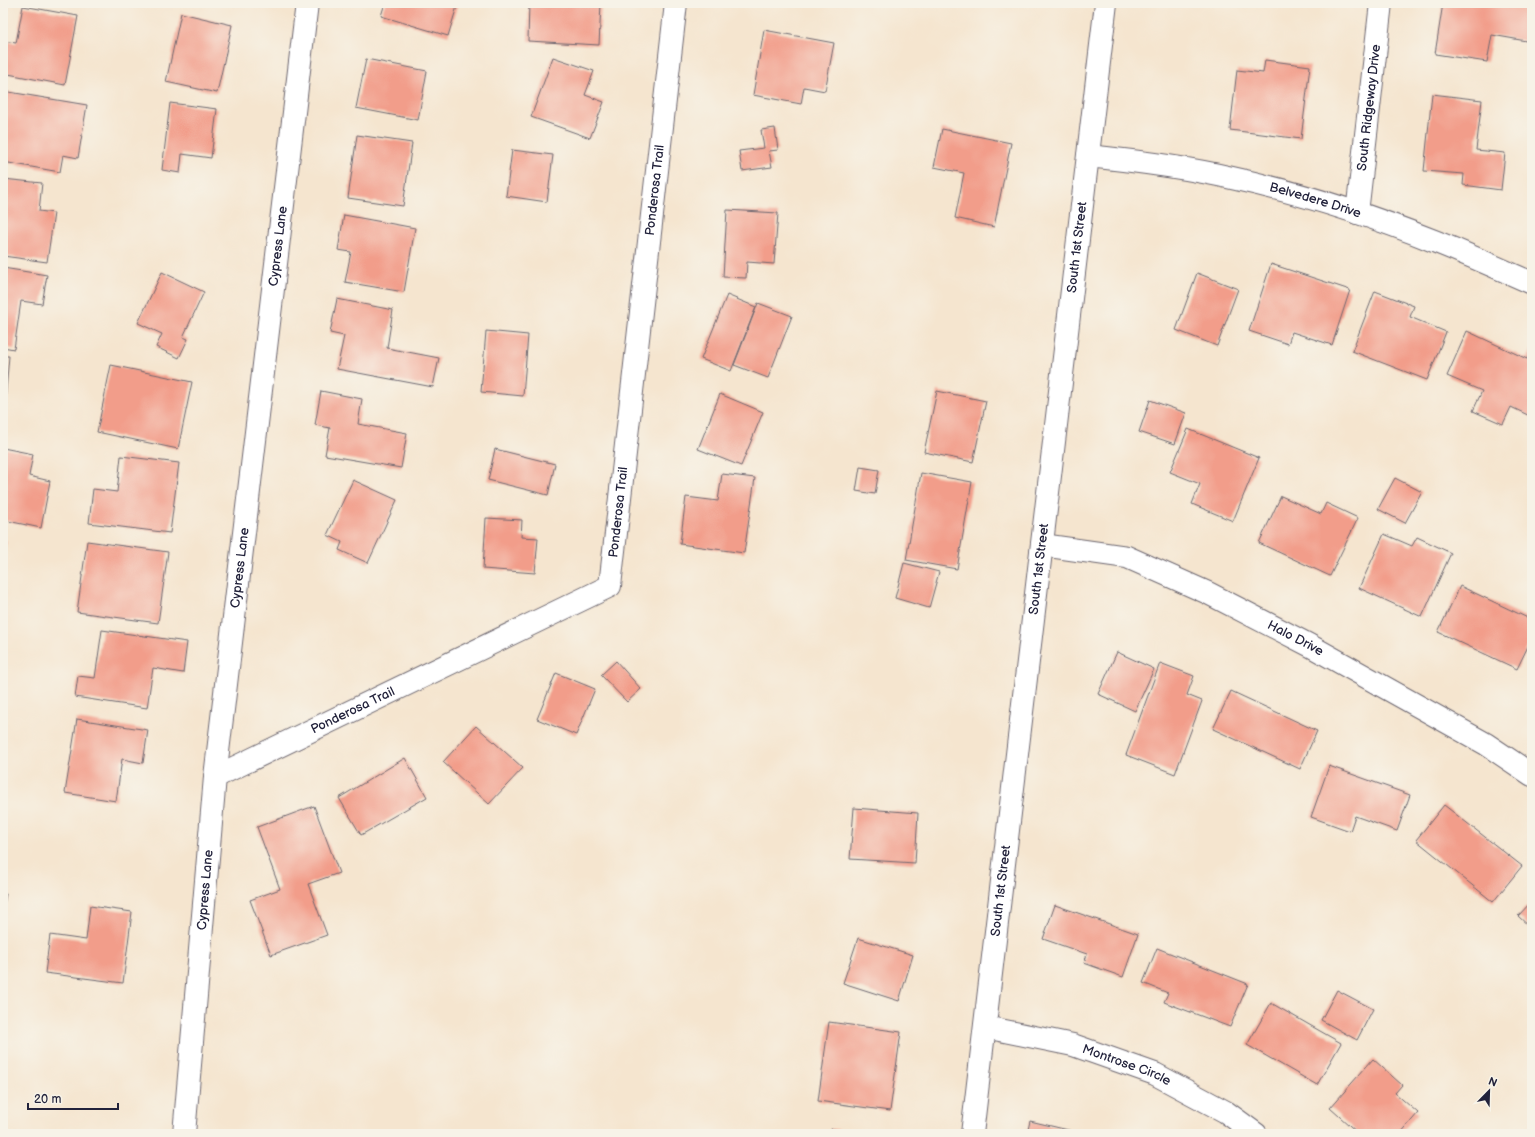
<svg xmlns="http://www.w3.org/2000/svg" width="1535" height="1137" font-family="'Balsamiq Sans',sans-serif">
<style>
.building{fill:#f29d8a}
.lines{fill:none;stroke-linecap:round;stroke-linejoin:round}
.minor-casing{stroke:#6c666f;stroke-width:24}
.minor{stroke:#fff;stroke-width:22}
.labels{text-anchor:middle;dominant-baseline:central;stroke-width:3;stroke-linejoin:round;paint-order:stroke}
.street-label{font-size:13px;fill:#22223b;stroke:#f7f3e8}
</style>
<rect width="100%" height="100%" fill="#f7f3e8"/>
<filter id="ink" filterUnits="userSpaceOnUse"><feTurbulence type="fractalNoise" baseFrequency=".025" numOctaves="2"/><feDisplacementMap in="SourceGraphic" scale="8" xChannelSelector="R" yChannelSelector="G"/><feConvolveMatrix kernelMatrix="1 2 1 2 8 2 1 2 1" color-interpolation-filters="sRGB"/></filter>
<filter id="wash" filterUnits="userSpaceOnUse"><feTurbulence type="fractalNoise" baseFrequency=".012" numOctaves="4" result="noise"/><feDisplacementMap in="SourceGraphic" scale="16" xChannelSelector="R" yChannelSelector="G"/><feGaussianBlur stdDeviation="0.9" result="paint"/><feColorMatrix in="noise" values="0 0 0 0 0 0 0 0 0 0 0 0 0 0 0 0 0 1.4 0 .05"/><feComposite in="paint" operator="in"/></filter>
<g filter="url(#wash)">
<rect width="100%" height="100%" fill="#f5e5cf"/>
<g id="blocks">
<path class="building" d="M 385,3 L 458,3 L 448,36 L 381,16 Z
M 529,3 L 601,3 L 599,45 L 528,41 Z
M 1443,3 L 1532,3 L 1532,42 L 1492,35 L 1487,62 L 1435,54 Z
M 23,6 L 78,16 L 65,85 L 3,73 L 3,41 L 16,43 Z
M 181,13 L 232,25 L 217,93 L 166,82 Z
M 764,30 L 834,43 L 825,91 L 804,87 L 801,104 L 753,95 Z
M 553,57 L 594,71 L 585,95 L 604,102 L 590,138 L 531,117 Z
M 366,59 L 427,71 L 418,120 L 356,108 Z
M 1265,60 L 1310,66 L 1301,139 L 1230,130 L 1237,70 L 1263,73 Z
M 3,91 L 87,105 L 78,158 L 63,155 L 60,172 L 3,162 Z
M 1432,94 L 1482,100 L 1476,150 L 1505,153 L 1501,190 L 1463,185 L 1464,174 L 1424,171 Z
M 170,103 L 217,109 L 211,158 L 182,154 L 180,173 L 162,170 Z
M 775,128 L 778,150 L 769,151 L 772,167 L 742,171 L 739,151 L 764,148 L 761,130 Z
M 942,129 L 1011,143 L 994,227 L 955,218 L 964,173 L 934,167 Z
M 357,135 L 412,143 L 403,206 L 348,198 Z
M 512,150 L 553,155 L 547,202 L 506,196 Z
M 3,179 L 42,183 L 39,211 L 54,213 L 47,262 L 3,256 Z
M 727,210 L 778,213 L 774,264 L 747,262 L 746,278 L 723,277 Z
M 344,215 L 415,228 L 404,292 L 345,282 L 351,252 L 338,250 Z
M 1271,264 L 1350,290 L 1332,345 L 1292,332 L 1288,344 L 1249,331 Z
M 3,268 L 47,275 L 42,304 L 21,301 L 14,349 L 3,347 Z
M 162,272 L 204,292 L 183,337 L 188,339 L 179,358 L 156,347 L 162,334 L 138,323 Z
M 1197,273 L 1238,289 L 1217,346 L 1176,330 Z
M 1375,291 L 1414,306 L 1410,317 L 1446,332 L 1427,380 L 1352,351 Z
M 727,295 L 756,307 L 731,371 L 701,359 Z
M 337,299 L 393,310 L 387,348 L 439,358 L 433,387 L 337,369 L 344,336 L 330,333 Z
M 758,303 L 792,316 L 768,378 L 734,365 Z
M 486,331 L 528,335 L 523,396 L 481,392 Z
M 1467,331 L 1527,359 L 1532,349 L 1532,417 L 1511,407 L 1503,424 L 1473,411 L 1482,391 L 1447,376 Z
M 3,356 L 9,356 L 4,414 L 3,414 Z
M 111,365 L 192,382 L 178,449 L 97,432 Z
M 321,391 L 362,399 L 358,424 L 407,433 L 401,468 L 325,455 L 330,428 L 315,425 Z
M 937,391 L 986,401 L 973,462 L 924,452 Z
M 720,394 L 763,412 L 741,466 L 698,449 Z
M 1150,400 L 1186,413 L 1175,444 L 1139,432 Z
M 1188,429 L 1259,458 L 1233,521 L 1192,504 L 1200,484 L 1170,472 Z
M 3,448 L 33,454 L 29,476 L 50,481 L 41,528 L 3,520 Z
M 495,449 L 555,464 L 548,495 L 488,480 Z
M 121,456 L 179,463 L 170,533 L 89,523 L 93,489 L 117,492 Z
M 860,467 L 879,470 L 875,494 L 856,491 Z
M 921,473 L 972,482 L 957,569 L 906,560 Z
M 722,474 L 755,478 L 744,553 L 680,544 L 686,497 L 718,501 Z
M 1395,478 L 1422,492 L 1405,523 L 1378,509 Z
M 353,480 L 397,500 L 368,563 L 339,550 L 342,542 L 327,535 Z
M 1281,496 L 1321,514 L 1326,503 L 1358,518 L 1330,576 L 1259,543 Z
M 486,518 L 522,520 L 521,537 L 538,538 L 535,573 L 483,569 Z
M 1384,534 L 1412,546 L 1417,537 L 1451,553 L 1422,617 L 1359,588 Z
M 3,540 L 7,541 L 3,553 Z
M 87,541 L 168,552 L 158,623 L 77,612 Z
M 904,563 L 939,572 L 929,608 L 895,598 Z
M 1460,586 L 1532,620 L 1532,638 L 1517,669 L 1438,632 Z
M 102,630 L 187,642 L 183,673 L 153,668 L 147,708 L 75,697 L 78,676 L 95,678 Z
M 1117,652 L 1154,669 L 1135,711 L 1098,694 Z
M 616,661 L 641,689 L 627,702 L 601,675 Z
M 1160,663 L 1194,676 L 1187,695 L 1202,701 L 1175,774 L 1126,755 Z
M 556,673 L 595,689 L 576,735 L 537,719 Z
M 1231,691 L 1317,731 L 1300,769 L 1213,729 Z
M 77,719 L 148,730 L 143,763 L 122,759 L 116,801 L 65,793 Z
M 476,726 L 523,768 L 489,804 L 443,762 Z
M 405,758 L 427,797 L 361,835 L 339,798 Z
M 1329,766 L 1410,795 L 1397,831 L 1355,816 L 1350,831 L 1311,817 Z
M 1444,805 L 1522,866 L 1493,902 L 1416,840 Z
M 314,806 L 339,873 L 308,884 L 327,935 L 271,955 L 250,900 L 280,889 L 257,827 Z
M 854,808 L 918,813 L 915,863 L 850,859 Z
M 3,893 L 6,894 L 4,905 L 3,905 Z
M 1532,901 L 1532,929 L 1518,916 Z
M 1055,905 L 1138,934 L 1123,977 L 1084,963 L 1087,954 L 1043,939 Z
M 90,906 L 132,912 L 123,983 L 45,973 L 50,935 L 86,940 Z
M 858,938 L 913,955 L 899,1001 L 843,983 Z
M 1157,948 L 1248,984 L 1230,1027 L 1164,1002 L 1168,993 L 1143,983 Z
M 1337,990 L 1373,1009 L 1357,1040 L 1321,1020 Z
M 1271,1003 L 1341,1043 L 1317,1085 L 1247,1045 Z
M 829,1022 L 901,1032 L 890,1111 L 818,1101 Z
M 1373,1059 L 1402,1085 L 1395,1093 L 1418,1113 L 1400,1134 L 1359,1134 L 1330,1108 Z
M 1030,1121 L 1081,1133 L 1081,1134 L 1027,1134 Z
M 831,1129 L 872,1133 L 872,1134 L 831,1134 Z"/>
</g>
</g>
<g filter="url(#ink)">
<use href="#blocks" fill-opacity="0" stroke="#6c666f" stroke-width="1"/>
<g class="lines">
<defs>
<g id="minor">
<path id="s1" d="M 1088,156 C 1136,161 1185,167 1232,178 C 1301,193 1369,215 1434,241 C 1467,254 1500,269 1532,283"/>
<path id="s2" d="M 1357,213 L 1381,3"/>
<path id="s3" d="M 1042,545 L 1127,557 L 1208,593 L 1309,645 L 1486,744 L 1532,775"/>
<path id="s4" d="M 215,777 L 610,586 L 676,3"/>
<path id="s5" d="M 985,1027 L 1073,1045 L 1155,1074 L 1226,1112 L 1256,1134"/>
<path id="s6" d="M 184,1134 L 215,777 L 307,3"/>
<path id="s7" d="M 972,1134 L 1106,3"/>
</g>
</defs>
<use href="#minor" class="minor-casing"/>
<use href="#minor" class="minor"/>
</g>
</g>
<g class="labels">
<g class="street-label">
<text stroke="none"><textPath href="#s2" startOffset="106">South Ridgeway Drive</textPath></text>
<text stroke="none"><textPath href="#s4" startOffset="837">Ponderosa Trail</textPath></text>
<text stroke="none"><textPath href="#s1" startOffset="232">Belvedere Drive</textPath></text>
<text stroke="none"><textPath href="#s6" startOffset="893">Cypress Lane</textPath></text>
<text stroke="none"><textPath href="#s7" startOffset="893">South 1st Street</textPath></text>
<text stroke="none"><textPath href="#s4" startOffset="513">Ponderosa Trail</textPath></text>
<text stroke="none"><textPath href="#s6" startOffset="569">Cypress Lane</textPath></text>
<text stroke="none"><textPath href="#s7" startOffset="569">South 1st Street</textPath></text>
<text stroke="none"><textPath href="#s3" startOffset="273">Halo Drive</textPath></text>
<text stroke="none"><textPath href="#s4" startOffset="153">Ponderosa Trail</textPath></text>
<text stroke="none"><textPath href="#s6" startOffset="245">Cypress Lane</textPath></text>
<text stroke="none"><textPath href="#s7" startOffset="245">South 1st Street</textPath></text>
<text stroke="none"><textPath href="#s5" startOffset="147">Montrose Circle</textPath></text>
</g>
</g>
<rect width="1535" height="1137" fill="none" stroke="#f7f3e8" stroke-width="16"/>
<g transform="translate(1489 1091) rotate(23)" stroke="#f7f3e8" stroke-width="3" paint-order="stroke">
<path d="M0-3L7 15L0 10L-7 15Z" fill="#22223b"/>
<text y="-6" font-size="11" font-weight="bold" text-anchor="middle" fill="#22223b">N</text>
</g>
<path d="M28 1103v6h90v-6" fill="none" stroke="#22223b" stroke-width="2"/>
<text x="34" y="1103" font-size="12" fill="#22223b" stroke="#f7f3e8" stroke-width="3" paint-order="stroke">20 m</text>
</svg>
